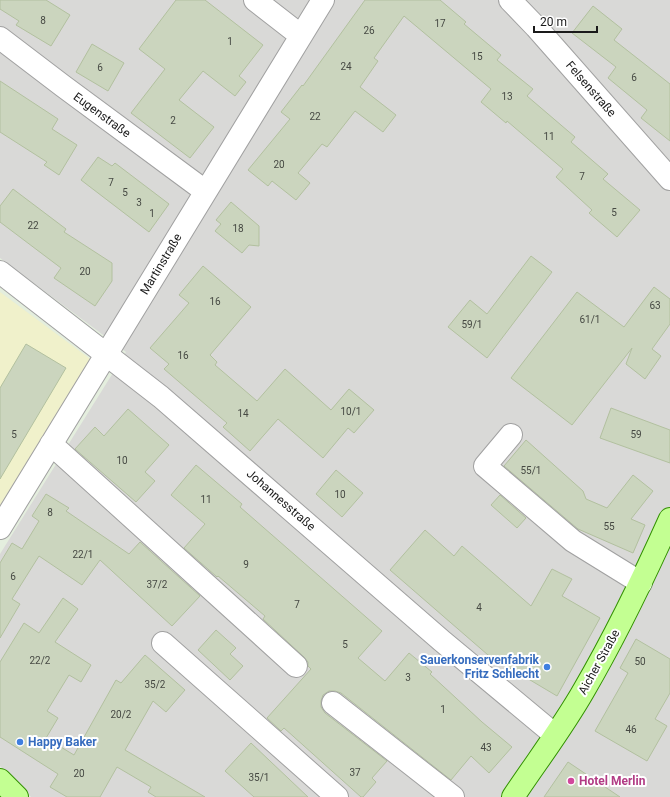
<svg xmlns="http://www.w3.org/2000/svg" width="670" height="797" font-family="Roboto,sans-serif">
  <rect width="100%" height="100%" fill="#e4eede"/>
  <path fill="#d9d9d7" d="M0 0H670V797H31L0 766V554L126 352 0 258Z"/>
  <path fill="#f0f1cb" d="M0 292 93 361 0 507Z"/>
  <path fill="#cbd5be" stroke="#b2c09f" d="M0 0H46L70 15 51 46 16 25 19 21 0 9Z
    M176 0H205L263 45 239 76 246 82 235 96 203 71 179 100 214 127 190 158 131 113 165 69 139 49Z
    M365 0H440L466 22 464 24 501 55 497 60 533 89 527 96 575 137 571 142 608 174 603 179 640 210 617 237 589 213 592 210 556 177 563 169 507 121 506 123 481 102 491 89 404 16 374 58 378 61 360 87 396 115 383 132 355 111 327 147 322 144 298 173 310 183 296 200 272 181 268 186 248 170 290 119 281 112 302 85 303 86Z
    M593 6 622 29 614 40 670 84V141L641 118 647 110 608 78 616 67 572 33Z
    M92 44 124 63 108 91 76 72Z
    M0 81 58 119 52 129 77 145 59 175 44 165 47 162 0 132Z
    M98 157 112 166 115 163 169 204 149 232 81 180Z
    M13 189 66 229 64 232 112 263V281L95 306 54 278 61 268 0 222V206Z
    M231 202 259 226V246L249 245 242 253 215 231 221 224 216 220Z
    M531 256 552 272 487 358 448 327 470 300 487 314Z
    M203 266 251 307 210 355 217 362 215 365 257 401 285 369 331 410 349 389 374 410 354 433 348 428 323 458 278 419 250 451 223 427 227 423 164 369 169 364 150 348 189 303 179 295Z
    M654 287 670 299V324L652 349 661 356 645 379 626 364 632 348 572 425 511 378 577 292 624 327Z
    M26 344 66 368 0 479V388Z
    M611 408 670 430V463L600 438Z
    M128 409 169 445 145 472 155 481 136 502 75 449 95 427 104 436Z
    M526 440 583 491 586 499 607 508 633 475 653 491 631 519 645 525 633 553 578 529 504 466Z
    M196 465 242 504 240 507 382 631 358 658 385 681 409 653 432 672 430 674 482 722 512 747 489 773 471 756 451 780 341 693 335 691H329L323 695 321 701V707L325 713 387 761 372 778 376 782 363 797H361L284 728 281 731 267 718 311 669 308 666V662L304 657 263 619 265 616 218 576 217 577 184 548 205 524 171 495Z
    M336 470 363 493 342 517 316 494Z
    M46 494 69 508 66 511 129 554 140 542 200 596 172 626 100 560 82 585 39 556 12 599 20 604 0 638V563L12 543 22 549 39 521 32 516Z
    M500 495 526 518 517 528 491 505Z
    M425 530 454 556 462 546 531 606 552 569 572 579 562 596 600 618 557 696 488 655 390 570Z
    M63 598 78 609 55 642 91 665 81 682 69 675 47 711 58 718 46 738 74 755 116 680 121 683 145 655 185 690 166 712 153 701 125 750 205 797H156L148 792 151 787 117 767 100 797H67L50 787 58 774 0 737V662L24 623 39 633Z
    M216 630 236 648 230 654 243 666 230 680 198 650Z
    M636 639 670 659V693L655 719 667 726 647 761 595 731 628 673 620 668Z
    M251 743 308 797H254L225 771Z
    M568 762 620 797H544Z"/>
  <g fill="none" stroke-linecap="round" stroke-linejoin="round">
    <defs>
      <path id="minor" d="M255 0 300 35
        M510 0 536 27 670 179
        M0 38 63 86 205 191
        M0 272 161 397 442 641 555 735
        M511 435 485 466 573 541 641 583
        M51 444 296 666
        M0 528 323 0
        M163 643 337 797
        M333 703 453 797"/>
      <path id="major" d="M0 780 17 797
        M513 797C537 761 563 727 584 690 616 635 644 577 670 519"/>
    </defs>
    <use href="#minor" stroke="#a1a1a1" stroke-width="24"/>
    <use href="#major" stroke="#329100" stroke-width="24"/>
    <use href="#minor" stroke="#fff" stroke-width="22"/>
    <use href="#major" stroke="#c3ff92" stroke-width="22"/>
  </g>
  <g fill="#3f7fe0" stroke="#fff" stroke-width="1.5">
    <circle cx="547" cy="667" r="4"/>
    <circle cx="20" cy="742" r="4"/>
  </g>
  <circle fill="#d1479c" stroke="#fff" stroke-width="1.5" cx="571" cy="781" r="4"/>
  <g text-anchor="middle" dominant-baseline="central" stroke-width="4" stroke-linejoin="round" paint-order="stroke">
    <g font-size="10" fill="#464943">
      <text x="43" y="20">8</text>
      <text x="440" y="23">17</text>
      <text x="369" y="30">26</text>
      <text x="230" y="41">1</text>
      <text x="477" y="56">15</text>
      <text x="346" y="66">24</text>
      <text x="100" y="67">6</text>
      <text x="634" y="77">6</text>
      <text x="507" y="96">13</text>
      <text x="315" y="116">22</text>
      <text x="173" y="120">2</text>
      <text x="549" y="136">11</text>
      <text x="279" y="164">20</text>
      <text x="582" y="176">7</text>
      <text x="111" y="182">7</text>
      <text x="125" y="192">5</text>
      <text x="139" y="202">3</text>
      <text x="614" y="212">5</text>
      <text x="152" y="213">1</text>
      <text x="33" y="225">22</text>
      <text x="238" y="228">18</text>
      <text x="85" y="271">20</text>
      <text x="215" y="301">16</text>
      <text x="655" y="305">63</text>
      <text x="590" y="319">61/1</text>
      <text x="472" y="324">59/1</text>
      <text x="183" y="355">16</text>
      <text x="351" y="411">10/1</text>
      <text x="243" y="413">14</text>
      <text x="14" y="434">5</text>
      <text x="636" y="434">59</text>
      <text x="122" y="460">10</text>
      <text x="531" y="470">55/1</text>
      <text x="340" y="494">10</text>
      <text x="206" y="499">11</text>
      <text x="50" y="512">8</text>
      <text x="609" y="526">55</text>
      <text x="83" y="554">22/1</text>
      <text x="246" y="564">9</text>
      <text x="13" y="576">6</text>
      <text x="157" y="584">37/2</text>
      <text x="297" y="604">7</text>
      <text x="479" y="607">4</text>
      <text x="345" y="644">5</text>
      <text x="40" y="660">22/2</text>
      <text x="640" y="661">50</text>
      <text x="408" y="677">3</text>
      <text x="155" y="684">35/2</text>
      <text x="443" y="709">1</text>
      <text x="121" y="714">20/2</text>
      <text x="631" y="729">46</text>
      <text x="486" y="747">43</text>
      <text x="355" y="772">37</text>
      <text x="79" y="773">20</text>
      <text x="259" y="777">35/1</text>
    </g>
    <g font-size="12" fill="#1a1a1a" stroke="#fff">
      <text transform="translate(591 89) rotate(49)">Felsenstraße</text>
      <text transform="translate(102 115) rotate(36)">Eugenstraße</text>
      <text transform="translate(161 264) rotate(-59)">Martinstraße</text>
      <text transform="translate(281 500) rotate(41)">Johannesstraße</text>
      <text transform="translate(599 662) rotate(-61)">Aicher Straße</text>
    </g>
    <g font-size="12" font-weight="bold" fill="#366cbe" stroke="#fff" text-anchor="end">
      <text x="539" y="660">Sauerkonservenfabrik<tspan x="539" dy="14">Fritz Schlecht</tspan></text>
      <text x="28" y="742" text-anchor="start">Happy Baker</text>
    </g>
    <g font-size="12" font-weight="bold" fill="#b23c85" stroke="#fff" text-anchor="start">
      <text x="579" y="781">Hotel Merlin</text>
    </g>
  </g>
  <path d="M534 26v6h63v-6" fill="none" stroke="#1a1a1a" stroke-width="2"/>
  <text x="540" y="26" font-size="12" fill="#1a1a1a" stroke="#ffffff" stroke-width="3" paint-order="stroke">20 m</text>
</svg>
